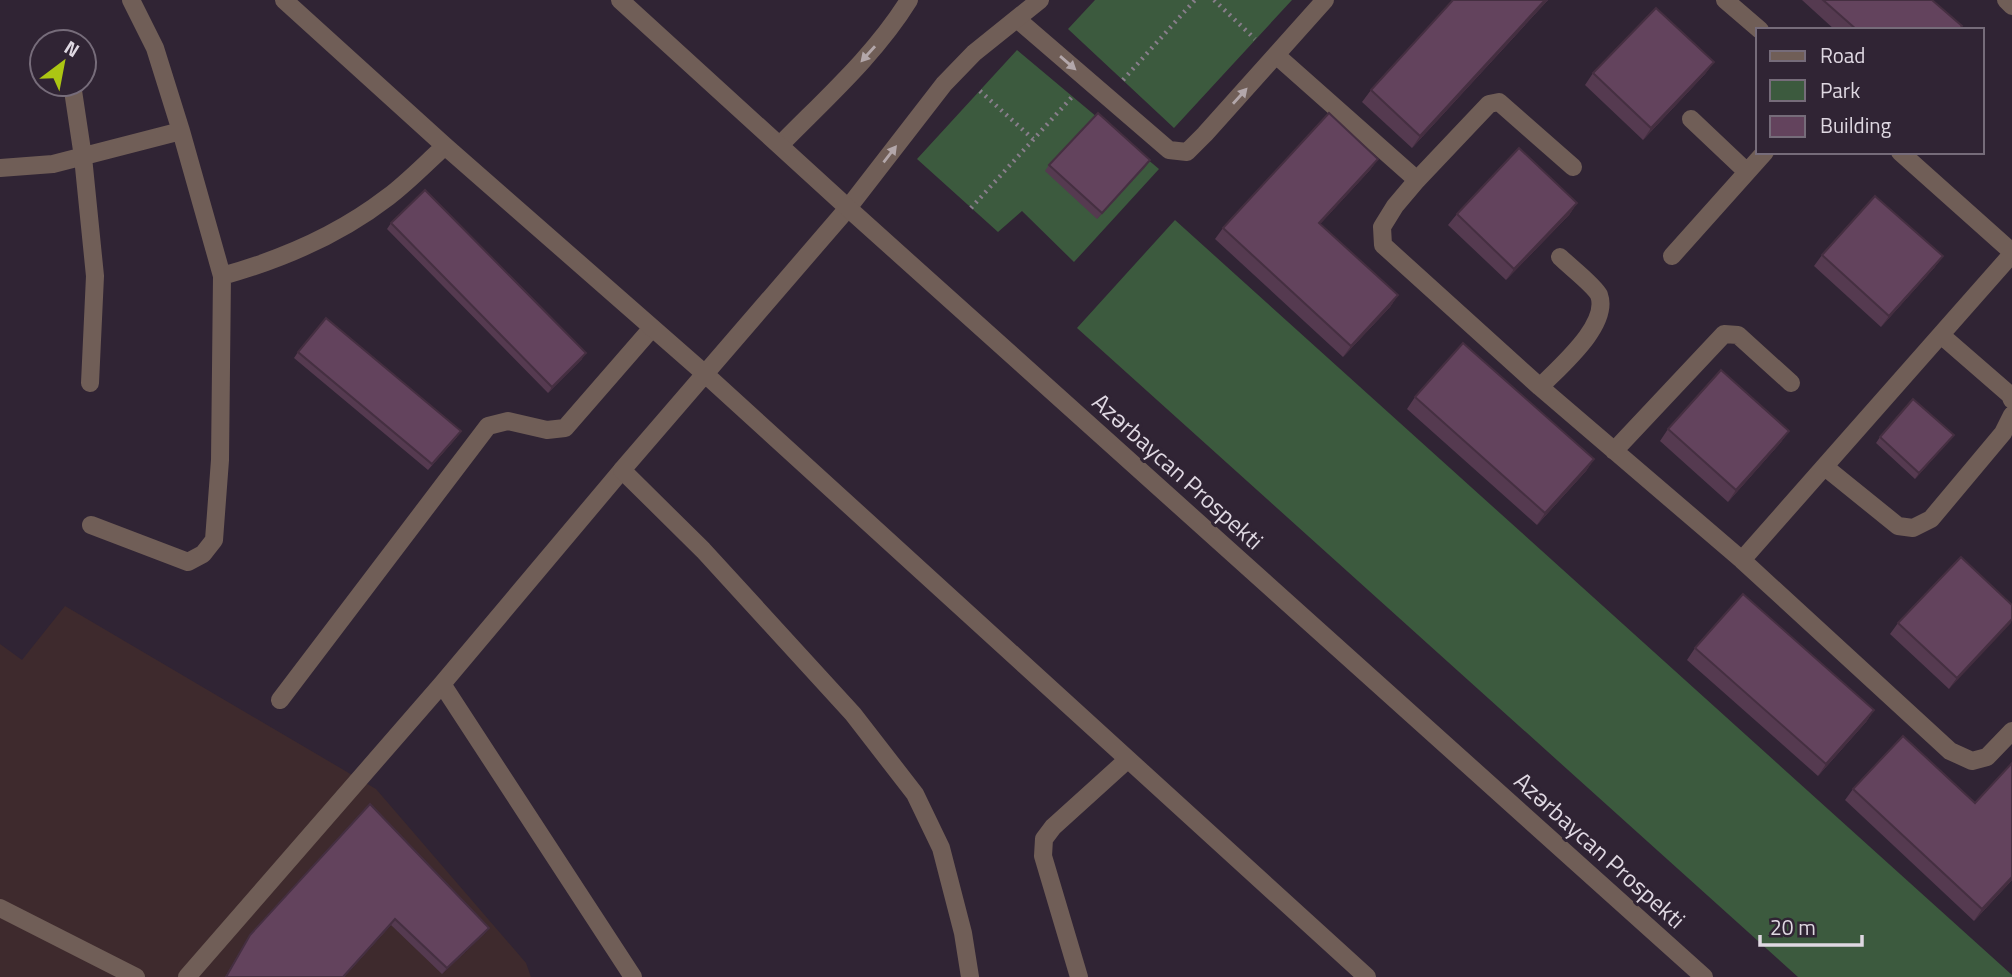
<svg xmlns="http://www.w3.org/2000/svg" width="2012" height="977" font-family="'Titillium Web',sans-serif">
  <rect width="100%" height="100%" fill="#302434"/>
  <path fill="#3e2a2d" d="M65 606 376 789 526 963 531 977H0V644L22 660Z"/>
  <path fill="#3c5a3e" d="M1095 0H1292L1174 128 1068 29Z
    M1017 50 1159 169 1074 262 1022 211 998 232 917 159Z
    M1175 220 2012 975V977H1798L1077 328Z"/>
  <g fill="none" stroke-linecap="round" stroke-linejoin="round">
    <path stroke="#887e8b" stroke-width="4.5" stroke-dasharray="2 5" stroke-linecap="butt" d="M1214 0 1255 39
      M1123 80 1195 0
      M980 91 1033 139
      M971 208 1072 97"/>
    <path stroke="#705e57" stroke-width="18" d="M1725 0 1760 30
      M1017 19 1169 150 1187 152 1205 134 1325 0
      M1276 55 1417 180 1395 206 1382 227 1383 245 1540 387 1742 560 1950 751 1972 761 1987 757 2012 731
      M1691 119 1747 172
      M1900 152 2012 252
      M1417 180 1489 104 1499 102 1573 167
      M1672 256 1765 152
      M1941 335 2010 395 2012 400
      M1540 387C1559 367 1610 325 1599 295 1594 285 1569 266 1560 257
      M1614 451 1724 334 1738 335 1791 383
      M1825 467 1898 526 1913 528 1931 519 2003 433 2012 415
      M1742 560 2012 254
      M442 684 633 977
      M280 700 488 426 508 421 547 430 565 428 652 328
      M0 908 136 977
      M187 977 442 684 622 470"/>
    <path stroke="#705e57" stroke-width="18" d="M131 0 155 48 181 131
      M284 0 445 146 704 373 1367 977
      M2006 0 2012 6
      M72 84 83 157 95 276 90 383
      M780 145C825 99 875 55 909 0
      M0 168 53 164 181 131 222 276C280 260 340 234 388 197 408 182 426 163 445 146
      M91 525 188 562 203 554 214 540 220 460 222 276
      M970 977 963 933 941 848 915 794 853 714 703 550 622 470 848 208 944 84 974 53 1040 0
      M1079 977 1043 856 1044 839 1053 827 1127 760"/>
    <path stroke="#705e57" stroke-width="18" d="M620 0 848 208 1704 977"/>
  </g>
  <path fill="#553a50" d="M1453 0H1548L1412 148 1362 102 1371 90Z
    M1802 0H1932L1959 30H1835Z
    M1714 62 1705 74 1643 140 1585 85 1593 73Z
    M1378 159 1370 170 1320 224 1398 295 1390 307 1343 357 1215 239 1223 228Z
    M1049 165 1146 166 1097 219 1045 171Z
    M1577 203 1569 215 1506 280 1448 225 1457 214Z
    M391 223 582 359 548 393 387 229Z
    M1822 255 1943 256 1934 268 1881 327 1814 266Z
    M298 352 457 437 428 470 294 358Z
    M1415 397 1594 459 1586 471 1537 525 1407 409Z
    M1668 429 1789 431 1781 442 1728 502 1660 441Z
    M1954 435 1915 479 1876 443 1880 437Z
    M2012 605 1949 689 1890 634 1898 623Z
    M1695 648 1874 710 1866 722 1818 776 1687 660Z
    M1853 789 2012 880 1974 921 1845 800Z
    M370 804 489 928 484 934 442 974 391 925 344 977H225L250 935Z"/>
  <path fill="#452f41" d="M1545 0H1548L1412 148 1420 136Z
    M1714 62 1705 74 1643 140 1651 128Z
    M1378 159 1370 170 1311 234 1319 223Z
    M1150 160 1146 166 1097 219 1102 213Z
    M1577 203 1569 215 1506 280 1514 269Z
    M1943 256 1934 268 1881 327 1889 316Z
    M1398 295 1390 307 1343 357 1351 346Z
    M586 353 582 359 548 393 552 387Z
    M1789 431 1781 442 1728 502 1736 490Z
    M1954 435 1949 441 1915 479 1919 473Z
    M1594 459 1586 471 1537 525 1545 513Z
    M2012 619 2011 623 1949 689 1957 678Z
    M1874 710 1866 722 1818 776 1826 764Z
    M2012 877V880L1974 921 1982 909Z
    M395 919 391 925 343 977Z
    M489 928 484 934 442 974 447 968Z"/>
  <path fill="#63435d" stroke="#452f41" stroke-width="2" d="M1453 0H1545L1420 136 1371 90Z
    M1823 0H1932L1962 26 1959 30H1857Z
    M1656 8 1714 62 1651 128 1593 73Z
    M1098 113 1150 160 1102 213 1049 165Z
    M1329 113 1378 159 1319 223 1398 295 1351 346 1223 228Z
    M1519 148 1577 203 1514 269 1457 214Z
    M425 190 586 353 552 387 391 223Z
    M1875 196 1943 256 1889 316 1822 255Z
    M326 318 461 431 432 464 298 352Z
    M1463 343 1594 459 1545 513 1415 397Z
    M1721 370 1789 431 1736 490 1668 429Z
    M1913 399 1954 435 1919 473 1880 437Z
    M1961 557 2012 605V619L1957 678 1898 623Z
    M1743 594 1874 710 1826 764 1695 648Z
    M1903 736 1975 803 2012 763V877L1982 909 1853 789Z
    M370 804 489 928 447 968 395 919 343 977H226L250 935Z"/>
  <defs><path id="oneway-solid" d="M-6-.8H1V-3.2L6.5 0L1 3.2V.8H-6Z" transform="scale(1.75)"/></defs>
  <g fill="#b3a7aa">
    <use href="#oneway-solid" transform="translate(868 54) rotate(132)"/>
    <use href="#oneway-solid" transform="translate(1068 63) rotate(41)"/>
    <use href="#oneway-solid" transform="translate(1240 96) rotate(-48)"/>
    <use href="#oneway-solid" transform="translate(890 154) rotate(-52)"/>
  </g>
  <g text-anchor="middle" dominant-baseline="central" stroke-width="6" stroke-linejoin="round" paint-order="stroke">
    <g font-size="24" fill="#dfd8e2" stroke="#302434">
      <text transform="translate(1178 471) rotate(42)">Azərbaycan Prospekti</text>
      <text transform="translate(1600 850) rotate(42)">Azərbaycan Prospekti</text>
    </g>
  </g>
  <rect x="1756" y="28" width="228" height="126" fill="#302434" stroke="#766c7a" stroke-width="2"/>
  <rect x="1770" y="51" width="35" height="10" fill="#705e57" stroke="#766c7a" stroke-width="2"/>
  <text x="1820" y="63" font-size="21" fill="#dfd8e2">Road</text>
  <rect x="1770" y="80" width="35" height="21" fill="#3c5a3e" stroke="#766c7a" stroke-width="2"/>
  <text x="1820" y="98" font-size="21" fill="#dfd8e2">Park</text>
  <rect x="1770" y="116" width="35" height="21" fill="#63435d" stroke="#766c7a" stroke-width="2"/>
  <text x="1820" y="133" font-size="21" fill="#dfd8e2">Building</text>
  <g transform="translate(63 63) rotate(32)"><circle r="33" fill="#302434" stroke="#766c7a" stroke-width="2"/>
  <path d="M0-5L12 26L0 18L-12 26Z" fill="#acc613"/>
  <text y="-10" font-size="19" font-weight="bold" text-anchor="middle" fill="#dfd8e2">N</text>
  </g>
  <path d="M1760 935v10h102v-10" fill="none" stroke="#dfd8e2" stroke-width="3.5"/>
  <text x="1770" y="935" font-size="21" fill="#dfd8e2" stroke="#302434" stroke-width="5" paint-order="stroke">20 m</text>
</svg>
